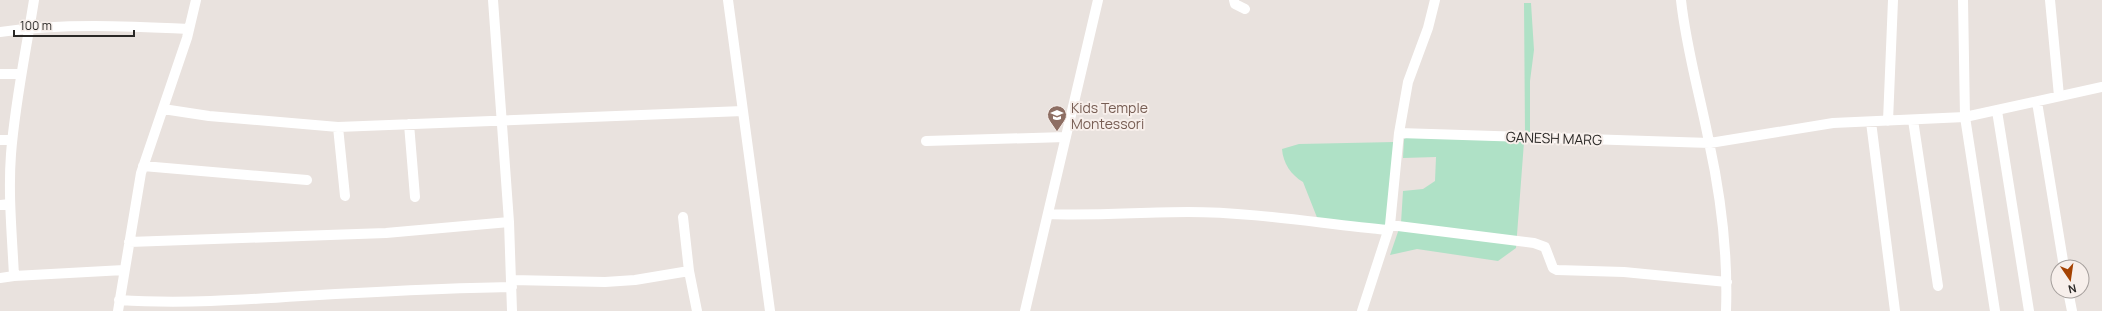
<svg xmlns="http://www.w3.org/2000/svg" width="2102" height="311" font-family="Manrope,sans-serif">
  <rect width="100%" height="100%" fill="#e9e2de"/>
  <path fill="#afe1c6" d="M1524 3H1531L1534 50 1530 81V135L1525 134Z
    M1410 136 1524 142 1516 248 1498 261 1417 249 1390 255 1401 223 1403 191 1423 189 1435 181 1436 157 1403 158 1404 139Z
    M1395 142 1387 235 1320 225 1303 182C1291 175 1283 163 1282 149L1299 144Z"/>
  <g fill="none" stroke-linecap="round" stroke-linejoin="round">
    <path stroke="#fff" stroke-width="10" d="M34 0C26 51 15 102 11 154 8 194 12 235 14 276L124 270
      M493 0 509 222 512 311
      M728 0 770 311
      M1234 0 1235 4 1245 9
      M1681 0C1686 48 1700 95 1709 142 1721 197 1728 255 1726 311
      M1963 0 1965 117 1995 311
      M2050 0 2059 96
      M0 32C63 23 126 26 189 29
      M0 74H21
      M2037 102 2064 267
      M163 109 209 116 338 127 743 111
      M1997 111 2029 311
      M1913 120 1938 286
      M1888 121 1893 0
      M1871 122 1895 311
      M409 124 415 197
      M338 127 345 196
      M1399 133 1710 143 1833 123 1965 117 2102 87
      M0 140H12
      M926 141 1066 137
      M143 166 307 180
      M0 205 10 204
      M1048 214C1095 216 1141 212 1188 212 1255 212 1322 224 1388 230
      M683 217 689 271 697 311
      M1390 225 1534 243 1545 247 1553 268 1557 270 1624 272 1727 282
      M129 242 386 233 509 222
      M0 278 14 276
      M512 280 605 282 635 280 689 271
      M2068 291 2072 311
      M119 300C180 304 241 300 302 296 372 292 442 288 512 287
      M118 311 141 173 187 38 196 0
      M1025 311 1098 0
      M1362 311 1390 225 1399 133 1408 82 1428 28 1435 0"/>
  </g>
  <defs>
    <symbol id="school-pin" viewBox="-11 -11 22 30"><path d="M0 17L-7.5 6A9.5 9.5 0 1 1 7.5 6Z" fill="#8d6e63" stroke="#f7efeb"/><path d="M0-5L7-2L0 1L-7-2ZM-4 1L0 2.5L4 1V4Q0 6-4 4Z" fill="#fff"/></symbol>
  </defs>
  <g fill-rule="evenodd">
    <use href="#school-pin" x="1046" y="104" width="22" height="30"/>
  </g>
  <g text-anchor="middle" dominant-baseline="central" stroke-width="4" stroke-linejoin="round" paint-order="stroke">
    <g font-size="14" fill="#785e54" stroke="#f7efeb" text-anchor="start">
      <text x="1071" y="107">Kids Temple<tspan x="1071" dy="16">Montessori</tspan></text>
    </g>
    <g font-size="14" fill="#2a2826" stroke="#f7efeb">
      <text transform="translate(1554 138) rotate(2)">GANESH MARG</text>
    </g>
  </g>
  <g transform="translate(2070 279) rotate(167)"><circle r="19" fill="#f7efeb" stroke="#a59f9c"/>
  <path d="M0-3L7 15L0 10L-7 15Z" fill="#a44202"/>
  <text y="-6" font-size="11" font-weight="bold" text-anchor="middle" fill="#2a2826">N</text>
  </g>
  <path d="M14 30v6h120v-6" fill="none" stroke="#2a2826" stroke-width="2"/>
  <text x="20" y="30" font-size="12" fill="#2a2826" stroke="#f7efeb" stroke-width="3" paint-order="stroke">100 m</text>
</svg>
